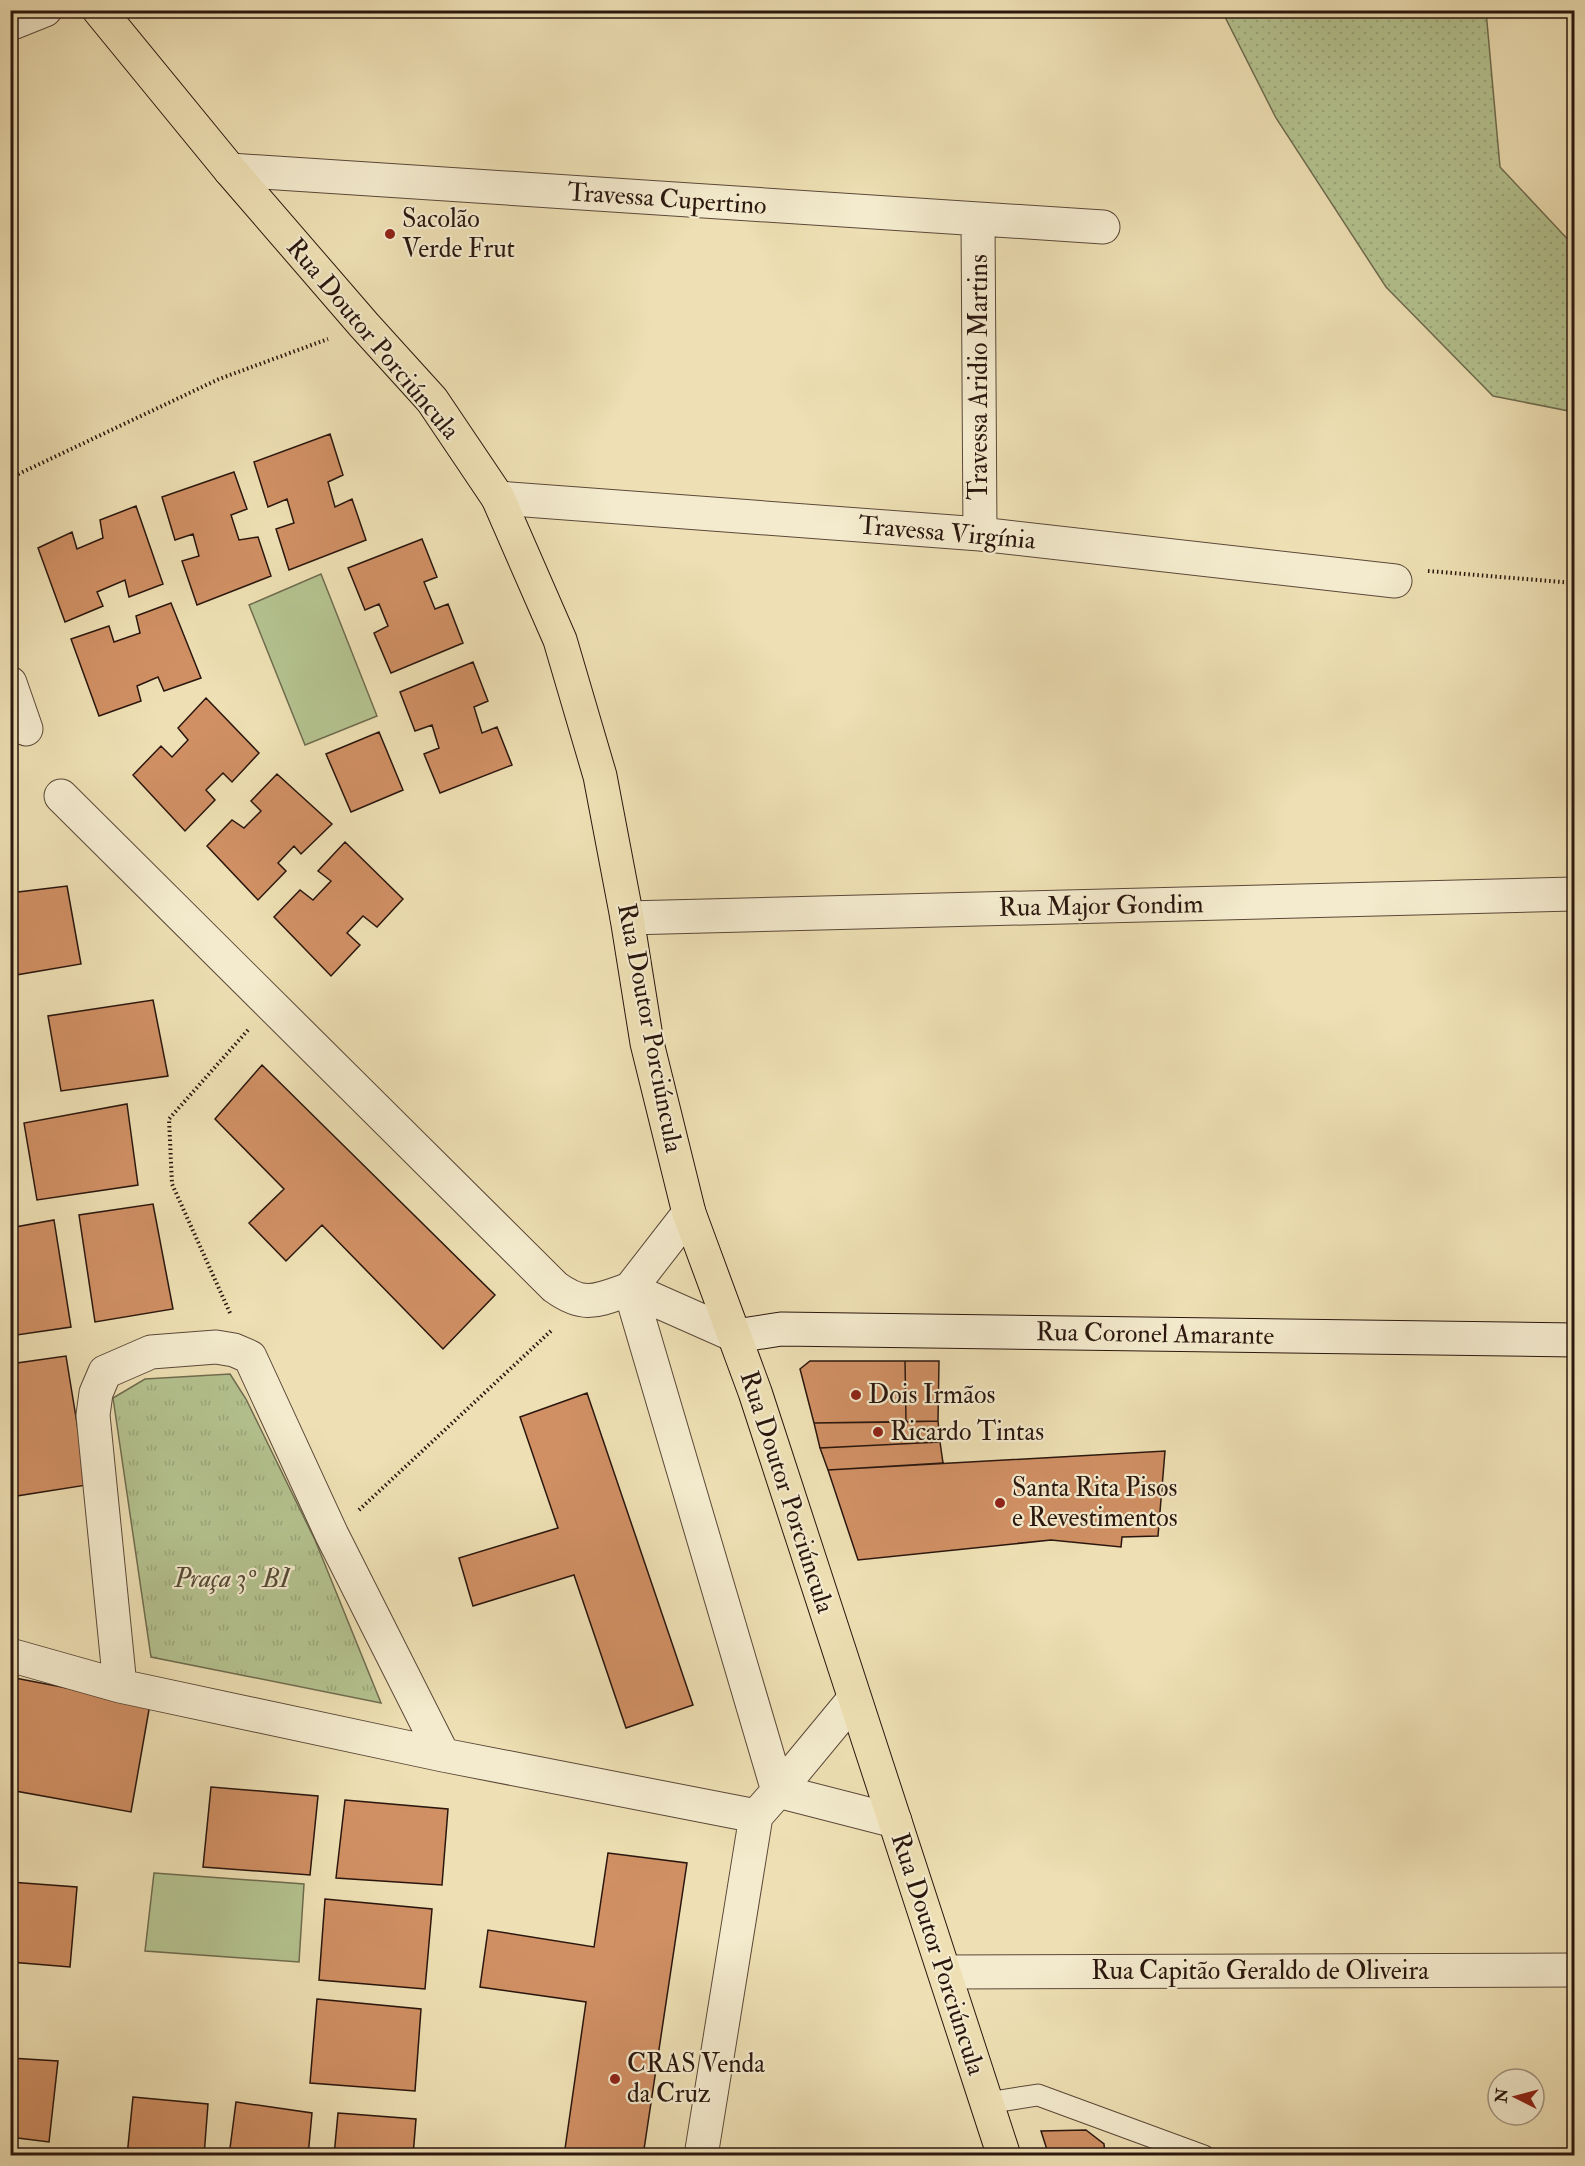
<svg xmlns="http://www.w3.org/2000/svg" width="1585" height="2166" font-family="'IM FELL Double Pica',serif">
  <defs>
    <pattern id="grass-dots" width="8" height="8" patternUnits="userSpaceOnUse" patternTransform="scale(1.5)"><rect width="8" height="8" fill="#b4c390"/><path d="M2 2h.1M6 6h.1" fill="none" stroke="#9ba77b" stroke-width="1.8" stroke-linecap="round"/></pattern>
    <pattern id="park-tufts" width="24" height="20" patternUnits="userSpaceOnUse" patternTransform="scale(1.5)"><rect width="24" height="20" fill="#b4c390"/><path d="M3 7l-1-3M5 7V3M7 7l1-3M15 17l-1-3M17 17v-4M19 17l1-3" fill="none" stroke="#9ba77b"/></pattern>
  </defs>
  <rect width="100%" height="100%" fill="#eee0b4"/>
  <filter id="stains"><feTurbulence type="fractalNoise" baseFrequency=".00333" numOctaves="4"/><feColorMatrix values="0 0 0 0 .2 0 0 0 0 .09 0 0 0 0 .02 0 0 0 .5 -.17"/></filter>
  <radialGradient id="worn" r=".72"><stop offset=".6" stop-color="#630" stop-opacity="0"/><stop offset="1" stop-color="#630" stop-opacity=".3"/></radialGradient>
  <path fill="url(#grass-dots)" stroke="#6f6c4f" stroke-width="1.5" d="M1222 11H1486L1500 167 1574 246V412L1493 396 1386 287 1276 118Z"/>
  <path fill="url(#park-tufts)" stroke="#6f6c4f" stroke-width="1.5" d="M230 1374 246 1399 315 1540 381 1703 151 1657 113 1398 145 1379Z"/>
  <path fill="#b4c390" stroke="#6f6c4f" stroke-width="1.5" d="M321 574 377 716 305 745 249 605Z
    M154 1873 304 1884 299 1962 145 1951Z"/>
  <path fill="#d09064" stroke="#2a160e" stroke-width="1.5" d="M330 434 343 475 328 482 335 507 352 499 366 540 289 570 276 529 294 523 287 499 268 507 254 462Z
    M234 472 247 509 231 515 239 540 258 537 271 576 197 605 182 561 199 556 193 534 175 540 162 497Z
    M136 506 163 584 129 597 125 580 97 592 103 606 65 622 38 548 72 532 77 549 103 538 100 520Z
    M422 539 437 577 424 582 435 609 448 604 463 643 391 673 374 633 388 626 379 604 365 610 348 568Z
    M171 603 201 678 164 691 158 677 137 686 141 701 99 716 71 639 109 626 114 642 140 633 136 616Z
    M473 662 488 701 474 707 482 733 497 727 512 765 440 793 424 754 439 748 432 725 415 731 400 692Z
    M206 698 259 753 232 782 223 773 206 790 215 800 185 831 133 775 161 746 172 757 188 740 178 728Z
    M379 732 403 790 351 812 326 754Z
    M277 774 332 824 301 854 294 846 278 863 286 871 258 900 207 846 232 820 244 828 261 811 251 801Z
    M345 842 403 899 377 927 363 916 347 933 360 945 331 976 274 917 300 890 313 900 331 881 318 871Z
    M10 852 14 872 10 873Z
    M67 886 81 964 10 976V893Z
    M153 1000 168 1076 61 1091 48 1016Z
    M262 1065 495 1295 443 1349 322 1225 286 1261 249 1223 284 1189 215 1119Z
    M127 1104 138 1185 37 1200 24 1123Z
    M153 1204 173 1309 95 1322 79 1215Z
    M54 1220 71 1327 10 1336V1228Z
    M66 1356 87 1485 10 1497V1364Z
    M810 1361H905L906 1422 814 1423 800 1369Z
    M905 1361H939L938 1421 906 1422Z
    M587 1393 693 1705 626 1728 574 1575 473 1606 459 1558 558 1528 520 1417Z
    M938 1421 940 1442 820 1448 814 1423Z
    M940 1442 943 1463 828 1470 820 1448Z
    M1165 1451 1158 1536 1122 1537 1121 1547 1051 1540 858 1560 828 1470Z
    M15 1678 150 1704 131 1812 10 1790V1705Z
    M211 1787 318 1796 310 1875 203 1867Z
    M345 1800 448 1809 442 1885 336 1878Z
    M608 1853 687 1863 643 2156H564L586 2002 480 1987 488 1930 594 1947Z
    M10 1882 77 1887 70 1967 10 1962Z
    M325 1899 432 1909 425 1989 319 1980Z
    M317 1999 421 2009 415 2091 310 2083Z
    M10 2058 58 2061 49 2142 10 2137Z
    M133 2097 208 2104 204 2156H127Z
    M236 2102 312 2113 308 2156H229Z
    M338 2113 416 2119 413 2156H334Z
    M1086 2130 1104 2144 1105 2156H1049L1041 2131Z"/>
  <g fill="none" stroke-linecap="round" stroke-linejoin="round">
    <defs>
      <path id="service" d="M987 2103 1038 2095 1204 2156"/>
      <path id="minor" d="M10 24 45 10
        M230 170 1103 227
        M978 220 980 534
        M498 498 980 534 1395 581
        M10 683 26 729
        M61 796 555 1287C585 1309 598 1300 630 1289L778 1791 756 1816 701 2156
        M627 918 1574 894
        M689 1213 630 1289 736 1336
        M10 1655 120 1686 443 1755 756 1816
        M120 1686 93 1415 96 1393 105 1372 151 1352 216 1347 234 1350 250 1357 332 1535 443 1755
        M854 1699 778 1791 895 1821
        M945 1972 1574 1970"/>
      <path id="secondary" d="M736 1336 781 1329 1574 1340"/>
      <path id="primary" d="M99 10 230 170 364 325 432 400 498 498 560 640 600 776 627 918 647 1043 689 1213 755 1392 1004 2156"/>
    </defs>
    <use href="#service" stroke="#5b4838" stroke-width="23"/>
    <use href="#minor" stroke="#5b4838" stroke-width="35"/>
    <use href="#secondary" stroke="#2a160e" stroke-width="35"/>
    <use href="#primary" stroke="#2a160e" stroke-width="35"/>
    <path stroke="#2a160e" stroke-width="4" stroke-dasharray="1.5 3" stroke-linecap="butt" d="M10 478 219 379 328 339
      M1428 571 1574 583
      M230 1313 172 1184 169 1119 248 1030
      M359 1510 553 1329"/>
    <use href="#service" stroke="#f4ebce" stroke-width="21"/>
    <use href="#minor" stroke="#f4ebce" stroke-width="33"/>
    <use href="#secondary" stroke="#f4ebce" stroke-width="33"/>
    <use href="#primary" stroke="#eee0b4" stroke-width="33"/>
  </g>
  <g fill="#8f2418" stroke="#f4ebce" stroke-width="2">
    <circle cx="390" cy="234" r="6"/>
    <circle cx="856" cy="1395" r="6"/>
    <circle cx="878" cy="1432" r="6"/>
    <circle cx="1000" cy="1503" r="6"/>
    <circle cx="615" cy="2079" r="6"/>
  </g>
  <g text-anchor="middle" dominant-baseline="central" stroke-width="4.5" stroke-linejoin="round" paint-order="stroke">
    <g font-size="26" fill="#2a160e" stroke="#f4ebce">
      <text transform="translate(667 199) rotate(4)">Travessa Cupertino</text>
      <text transform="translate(373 339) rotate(50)">Rua Doutor Porciúncula</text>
      <text transform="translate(979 377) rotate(-90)">Travessa Aridio Martins</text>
      <text transform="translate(947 533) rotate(5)">Travessa Virgínia</text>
      <text transform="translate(1101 906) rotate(-1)">Rua Major Gondim</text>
      <text transform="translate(650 1028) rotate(79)">Rua Doutor Porciúncula</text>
      <text transform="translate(1155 1334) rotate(1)">Rua Coronel Amarante</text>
      <text transform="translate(787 1492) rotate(72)">Rua Doutor Porciúncula</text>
      <text transform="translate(938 1954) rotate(72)">Rua Doutor Porciúncula</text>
      <text x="1260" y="1971">Rua Capitão Geraldo de Oliveira</text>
    </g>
    <g font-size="26" fill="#2a160e" stroke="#f4ebce" text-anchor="start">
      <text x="402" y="219">Sacolão<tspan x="402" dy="30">Verde Frut</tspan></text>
      <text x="868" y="1395">Dois Irmãos</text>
      <text x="890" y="1432">Ricardo Tintas</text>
      <text x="1012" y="1488">Santa Rita Pisos<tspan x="1012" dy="30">e Revestimentos</tspan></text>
      <text x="627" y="2064">CRAS Venda<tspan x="627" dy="30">da Cruz</tspan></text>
    </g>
    <g font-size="26" font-style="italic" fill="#534a35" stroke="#f4ebce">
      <text x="232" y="1579">Praça 3º BI</text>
    </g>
  </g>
  <rect width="1585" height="2166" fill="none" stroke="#eee0b4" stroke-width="36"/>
  <rect x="12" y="12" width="1561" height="2142" fill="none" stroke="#2a160e" stroke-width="3"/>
  <rect x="18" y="18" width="1549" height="2130" fill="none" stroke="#2a160e" stroke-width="1.5"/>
  <g transform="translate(1516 2097) rotate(276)"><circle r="28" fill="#f4ebce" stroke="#a39681" stroke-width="1.5"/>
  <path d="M0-4.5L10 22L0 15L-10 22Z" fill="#8f2418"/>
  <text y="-9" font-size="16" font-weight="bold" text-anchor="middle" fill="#2a160e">N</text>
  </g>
  <rect width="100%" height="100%" filter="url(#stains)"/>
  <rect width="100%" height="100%" fill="url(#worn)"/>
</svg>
